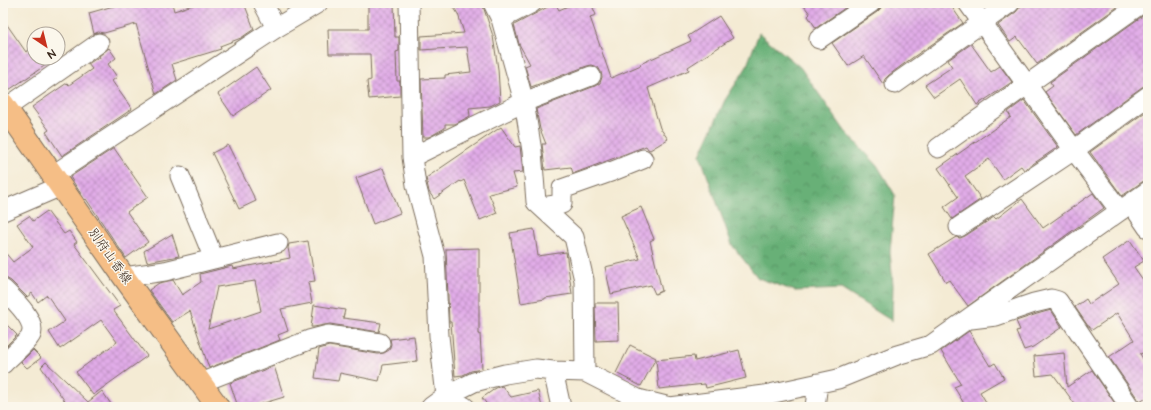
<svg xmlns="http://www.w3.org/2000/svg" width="1151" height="410" font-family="'Architects Daughter','Klee One',sans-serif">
  <defs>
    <pattern id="forest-crowns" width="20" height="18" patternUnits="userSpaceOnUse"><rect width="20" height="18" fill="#67b077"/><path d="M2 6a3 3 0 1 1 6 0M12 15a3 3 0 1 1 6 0" fill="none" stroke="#568f61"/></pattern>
    <pattern id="building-cross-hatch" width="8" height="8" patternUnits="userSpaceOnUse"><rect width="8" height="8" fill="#e1ace8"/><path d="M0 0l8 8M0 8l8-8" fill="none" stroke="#b88cbb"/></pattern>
  </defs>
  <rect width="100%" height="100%" fill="#fbf7ec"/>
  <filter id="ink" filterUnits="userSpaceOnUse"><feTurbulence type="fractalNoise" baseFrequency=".025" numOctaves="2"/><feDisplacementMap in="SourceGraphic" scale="8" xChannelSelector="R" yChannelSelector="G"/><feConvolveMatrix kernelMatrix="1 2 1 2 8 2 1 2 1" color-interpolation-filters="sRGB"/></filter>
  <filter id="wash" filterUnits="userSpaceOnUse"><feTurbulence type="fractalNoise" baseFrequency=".012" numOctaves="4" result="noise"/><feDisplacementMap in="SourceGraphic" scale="16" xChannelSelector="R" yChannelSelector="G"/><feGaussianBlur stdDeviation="0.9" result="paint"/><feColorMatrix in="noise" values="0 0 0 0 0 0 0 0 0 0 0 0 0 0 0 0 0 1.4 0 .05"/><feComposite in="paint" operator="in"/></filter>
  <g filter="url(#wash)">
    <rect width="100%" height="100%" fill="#f4ebd4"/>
    <path fill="url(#forest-crowns)" stroke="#516d4a" d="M759 33 800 67 845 131 877 165 895 195 890 252 893 285 892 321 841 289 795 291 758 278 732 245 700 155 725 100 746 68Z"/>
    <g id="blocks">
      <path fill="url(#building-cross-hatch)" fill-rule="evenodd" d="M124 3H172L174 11 199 3H244L254 29 241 38 220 46 221 49 172 64 177 80 156 94 136 24 104 33 98 32 94 34 89 13Z
        M368 3H394L395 37H399V51L396 52 397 81H400V96L369 99 367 81 371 80 370 54H329L328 29H368Z
        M451 3H482L493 36 498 69 500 101 490 106 469 108 470 116 455 124H445V128L429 137H423L421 79 445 78V75L471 72 467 47 421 50V36L464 33 458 14Z
        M555 3 559 10 575 3H591L596 15 590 17 611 78 641 65 640 64 691 41 688 36 719 16 733 38 688 67 689 70 648 88 660 128 668 139 650 150 648 149 646 146 575 173H573L571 167 545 170 542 144H546L540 129 536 109 595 86 600 83 602 77 601 72 598 67 592 65 587 66 531 87 525 66 530 64 519 44 514 25Z
        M802 3H852L816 28 808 16 810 14Z
        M882 3H949L963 23 912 58 889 75 885 79 883 84 864 56 848 66 832 43 877 12 881 8Z
        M1026 3H1123L1037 64 1017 37 1010 42 998 25 1016 12 1020 7Z
        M1148 12V85L1142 87 1076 135 1045 92 1053 86 1050 82Z
        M3 19 26 52 34 47V58H56L6 92H3Z
        M971 44 991 72 1000 66 1012 82 977 105 960 79 934 97 925 85 952 67 948 60Z
        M109 48 116 58 108 64 117 77 112 81 132 109 62 156 46 132 49 130 32 107 67 83 69 85 92 69 88 64 97 58H100L99 56Z
        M256 67 271 90 233 116 218 94Z
        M1024 100 1058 147 1024 170 1021 166 1003 179 989 159 965 176 981 199 952 219 944 207 958 197 938 168 1011 117 1008 112Z
        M1148 110V180L1142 182 1122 196 1090 152Z
        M501 127 515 147 520 146 523 172 513 173 517 187 489 194 497 213 480 220 464 180 461 182 460 181 434 199 429 192 426 178Z
        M228 145 256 201 239 209 212 153Z
        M114 148 148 197 127 212 148 242 126 258 86 199 85 200 70 177Z
        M383 168 400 213 373 224 356 178Z
        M1093 193 1104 208 968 306 949 280 946 282 929 254 956 237 960 238 965 236 994 217 996 219 1022 199 1043 228Z
        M641 207 654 239 650 241 662 291 655 294 651 285 611 294 605 267 640 259 621 216Z
        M47 211 64 234 69 231 77 242 74 244 120 306 113 310 147 356 93 395 76 372 117 342 101 320 60 349 49 332 65 321 47 295 38 302 32 293 27 297 11 281 6 278H3V250L13 262 33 247 17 224 29 216 33 221Z
        M534 229 538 256 566 252 572 294 545 298V299L521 303 510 233Z
        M172 234 179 256 147 262 144 251Z
        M1130 240 1144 261 1134 267 1148 287V363L1142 353 1140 354 1148 366V397L1140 402 1109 357 1134 340 1117 313 1092 330 1089 326H1088L1075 307 1086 299 1089 304 1119 284 1102 259Z
        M308 241 315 281 308 282 312 303 281 309 288 331 278 335 280 340 209 368 190 311 172 322 149 290 159 283 173 280 182 295 201 282 200 274 232 266 233 269 290 258 288 248 289 244ZM255 281 261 311 208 329 217 287Z
        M479 248V334H480L482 369 471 371 463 375 455 376 451 322H449L446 249Z
        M595 303H618L619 340 596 341Z
        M314 305 345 310 343 318 381 323 379 332 330 324 314 327H311Z
        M1051 310 1062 327 1033 347 1024 350 1016 331 1020 330 1016 321 1037 314Z
        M3 321 17 335 5 347 3 345Z
        M969 331 990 366 995 363 1004 378 980 392 986 402 977 407H966L954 387 961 384 941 351Z
        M414 336 417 361 383 365 379 381 340 373 338 381 315 378 319 349 329 346 378 354 384 353 389 350 391 344 390 339Z
        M630 345 656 358 641 386 616 373Z
        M33 350 41 358 27 368 21 362Z
        M739 350 746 378 706 388 705 384 659 389 656 360 694 356 695 361Z
        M1064 353 1067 387 1092 370 1116 405 1113 407H1077L1053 374 1036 376 1034 356Z
        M46 362 88 402 102 391 113 407H69L41 367Z
        M274 366 284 397 251 407H238L230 383Z
        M502 386 511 397 538 391 542 407H489L482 398 496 388Z"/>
    </g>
  </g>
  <g filter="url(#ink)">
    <use href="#blocks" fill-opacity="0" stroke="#7c6e5e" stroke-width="1"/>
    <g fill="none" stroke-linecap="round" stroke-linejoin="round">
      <defs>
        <path id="minor" d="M263 3 276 28
          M409 3 412 157 416 185 435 256 439 336 446 396
          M493 3 501 19 524 102 532 151 536 202 574 237 584 280 585 372
          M968 3 1074 150 1120 211
          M501 19 532 3
          M819 39 871 3
          M895 84 1010 3
          M6 108 99 43
          M938 148 1142 3
          M412 157 524 102 591 76
          M53 175 276 28 318 3
          M180 176 214 259
          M1131 203 1148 228
          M542 207 562 204V189L613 171 643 159
          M3 211 61 186
          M959 227 1074 150 1148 96
          M124 277 165 271 278 243
          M3 289C13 299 37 320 31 335 30 339 8 359 3 364
          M971 319 996 316 1034 303 1051 299 1058 301 1130 407
          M553 371 561 407
          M200 383 309 340 328 335 380 343
          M446 396 465 407
          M431 407 446 396 474 382 505 374 536 369 553 371 585 372 638 399 670 407
          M670 407 765 395 838 379 897 355 931 345 1148 191
          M815 407 818 383"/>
        <path id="major" d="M3 104 124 277 218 407"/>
      </defs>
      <use href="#minor" stroke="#7c6e5e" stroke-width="21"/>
      <use href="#major" stroke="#7c6e5e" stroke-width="24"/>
      <use href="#minor" stroke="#fff" stroke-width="19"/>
      <use href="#major" stroke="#f5be86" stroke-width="22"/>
    </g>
  </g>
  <g text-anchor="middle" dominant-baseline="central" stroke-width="3" stroke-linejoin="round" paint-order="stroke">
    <g font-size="13" fill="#3b2a1e" stroke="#fbf7ec">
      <text transform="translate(110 256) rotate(55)">別府山香線</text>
    </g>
  </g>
  <rect width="1151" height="410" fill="none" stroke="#fbf7ec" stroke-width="16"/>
  <g transform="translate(46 46) rotate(145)"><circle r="19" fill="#fbf7ec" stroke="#aea59a"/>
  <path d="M0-3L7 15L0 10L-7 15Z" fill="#c8321e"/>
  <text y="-6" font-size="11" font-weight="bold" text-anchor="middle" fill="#3b2a1e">N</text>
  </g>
</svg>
